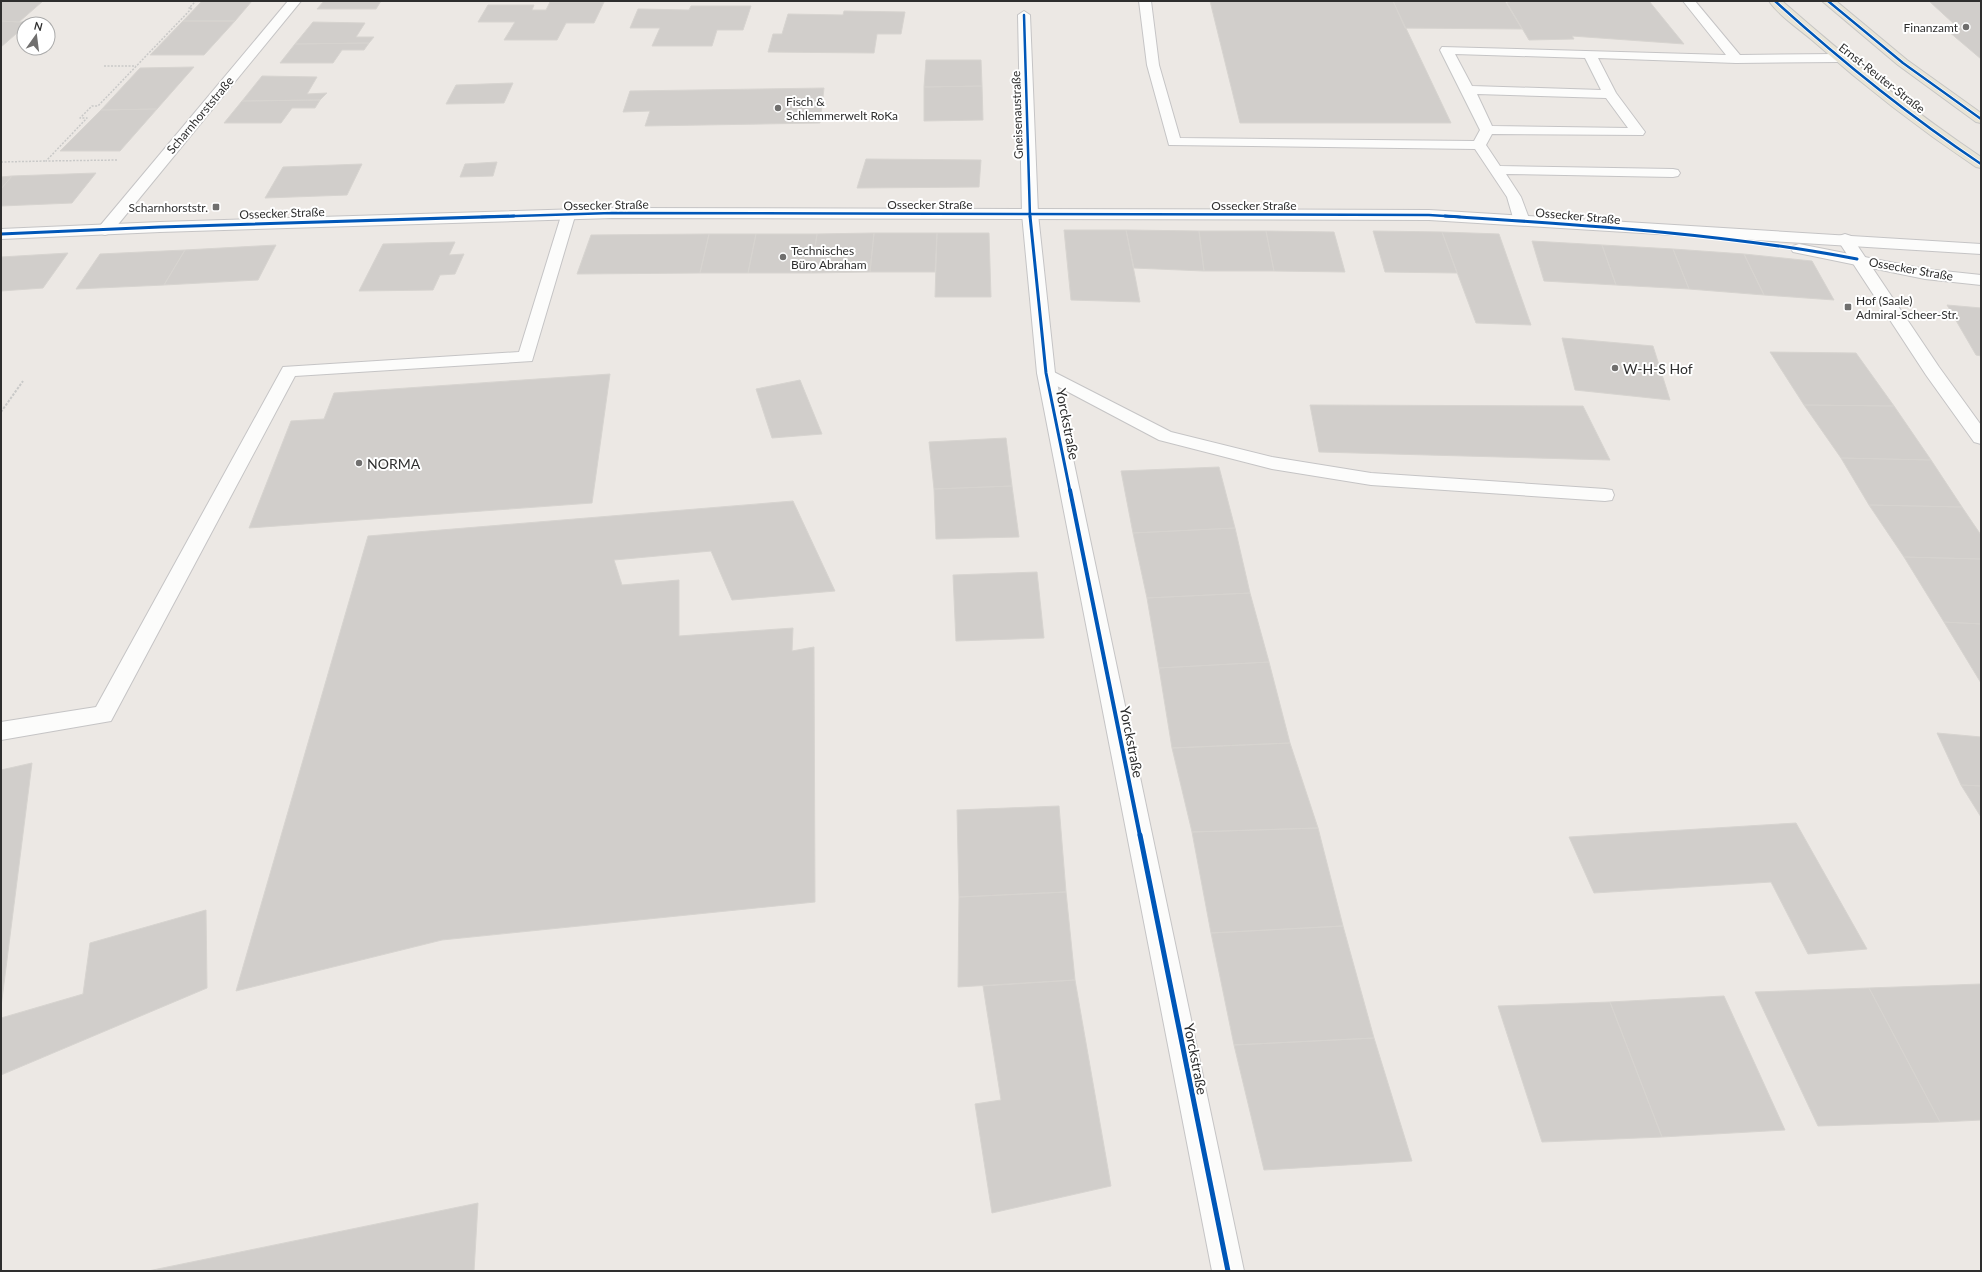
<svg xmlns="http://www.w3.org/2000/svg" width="1982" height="1272" font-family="Lato,sans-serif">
  <rect width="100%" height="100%" fill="#ece8e4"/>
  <path fill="#d1cecb" stroke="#d7d4d0" d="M1 1H43L19 22 1 21Z
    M202 1H252L235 21H183Z
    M324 1H381L376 9H317Z
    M1210 1H1393L1451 123H1240Z
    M1393 1H1505L1522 29 1405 28Z
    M1512 1H1649L1684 44 1572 36 1574 39 1529 40 1507 3Z
    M1929 1H1981V59L1948 31 1954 24Z
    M550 2H604L594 23H566L557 40H504L515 22H478L488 5H534L532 10H546Z
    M691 6H751L743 30H717L712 46H652L660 28H630L638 9 689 10Z
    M844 11 905 12 901 34H877L874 53 768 52 773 34H782L788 14 843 15Z
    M1 21 19 22H30L24 24V27L1 47Z
    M183 21H235L204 55H150Z
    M313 22 365 23 356 37H374L369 43 295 44Z
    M369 43 364 50H342L333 63H280L295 44Z
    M926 60H981L982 86 924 87Z
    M194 67 157 109 101 110 140 68Z
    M262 76 317 77 307 94 327 93 320 100 242 101Z
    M513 83 504 103 446 104 456 85Z
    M982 86 983 120 924 121V87Z
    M824 88 820 123 645 126 650 111 623 112 630 91Z
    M320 100 315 108H292L281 123H224L242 101Z
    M157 109 120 151H60L101 110Z
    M866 159 981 160 979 187 857 188Z
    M497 162 493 176 460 177 465 164Z
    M362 164 347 195 265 198 283 167Z
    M96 173 72 203 1 206V189L12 176Z
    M12 176 1 189V177Z
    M1064 230H1126L1140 302 1071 300Z
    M1126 230 1199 231 1204 271 1134 268Z
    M1199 231H1266L1274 271H1204Z
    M1266 231 1334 232 1345 272 1274 271Z
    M1373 231 1442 232 1457 273 1385 272Z
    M1442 232 1499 234 1531 325 1476 323Z
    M874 233H937L935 272H870Z
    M874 233 870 272 811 273 817 234Z
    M937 233H989L991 297H935Z
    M709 234 700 273 577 274 591 235Z
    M709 234H756L748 273H700Z
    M756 234H817L811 273H748Z
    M1532 241 1602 245 1616 285 1544 281Z
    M455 242 449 255 464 254 455 274 440 275 433 290 359 291 383 244Z
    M276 245 258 280 164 285 185 250Z
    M1602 245 1673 249 1689 289 1616 285Z
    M1673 249 1744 254 1764 295 1689 289Z
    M185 250 164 285 76 289 100 254Z
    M68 253 43 288 1 291V257Z
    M1744 254 1812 261 1834 300 1764 295Z
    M1947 305 1981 308V356L1976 355Z
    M1562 338 1653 346 1670 400 1575 390Z
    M1770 352 1856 353 1894 406 1804 405Z
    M610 374 592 503 249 528 291 421 324 419 334 393Z
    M800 380 822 434 772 438 756 389Z
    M1310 405 1583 406 1610 460 1319 452Z
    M1804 405 1894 406 1931 460 1841 458Z
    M1006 438 1012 486 934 489 929 442Z
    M1841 458 1931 460 1962 507 1869 505Z
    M1219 467 1235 528 1133 533 1121 471Z
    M1012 486 1019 537 936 539 934 489Z
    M793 501 835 591 732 600 711 551 614 560 622 585 679 580V636L793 628 792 651 814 647 815 902 442 940 236 991 368 536Z
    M1869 505 1962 507 1981 535V559L1904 557Z
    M1235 528 1250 593 1147 598 1133 533Z
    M1904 557 1981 559V624L1944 622Z
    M1037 572 1044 638 956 641 953 575Z
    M1250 593 1269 662 1159 668 1147 598Z
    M1944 622 1981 624V683Z
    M1269 662 1290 743 1172 748 1159 668Z
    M1937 733 1981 737V786L1961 785Z
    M1290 743 1318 828 1192 832 1172 748Z
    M32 763 1 1007V770Z
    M1961 785 1981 786V817Z
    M1059 806 1066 892 959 897 957 810Z
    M1796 823 1867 949 1808 954 1771 882 1594 893 1569 837Z
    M1318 828 1343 926 1211 933 1192 832Z
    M1066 892 1075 980 958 987 959 897Z
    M206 910 207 988 1 1075V1018L83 994 90 943Z
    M1343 926 1374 1038 1234 1045 1211 933Z
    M1075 980 1111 1186 992 1213 975 1104 1001 1100 983 986Z
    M1981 984V1120L1940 1122 1869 988Z
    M1869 988 1940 1122 1818 1126 1755 992Z
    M1724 996 1785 1130 1662 1137 1610 1002Z
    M1610 1002 1662 1137 1542 1142 1498 1006Z
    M1374 1038 1412 1161 1264 1170 1234 1045Z
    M478 1203 474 1271H148Z"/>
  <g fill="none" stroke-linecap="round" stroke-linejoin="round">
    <defs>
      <path id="lane" d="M1139 1H1151L1159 65 1180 138 1474 141 1480 130 1440 50 1442 47 1726 55 1683 1H1695L1740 55 1838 54 1844 58 1838 62 1736 63 1598 58 1616 93 1645 132 1643 135 1492 134 1486 145 1500 166 1673 169 1678 170 1680 173 1678 176 1673 177 1506 174 1521 197 1530 221 1527 224H1517L1514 221 1507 197 1475 149 1169 145 1147 65ZM1455 54 1585 58 1601 90 1472 86ZM1477 94 1606 98 1628 128 1492 126Z
        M568 212 573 213 575 216 532 361 295 376 111 721 1 740V722L96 707 283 367 519 352 561 216 563 213Z
        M1046 368 1171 432 1272 457 1371 473 1605 489 1612 490 1614 495 1612 500 1605 501 1371 485 1272 469 1159 440 1040 377 1037 373 1040 369Z"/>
      <path id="street" d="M288 1H301L111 233 105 235 99 233 97 230 99 227Z
        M1024 11 1030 15 1038 214 1055 373 1244 1271H1212L1037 373 1022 214 1018 15Z
        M1845 234 1851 236 1939 367 1981 425V444L1974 442 1926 375 1837 239 1839 236Z"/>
      <path id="secondary" d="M612 208 1429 210 1981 244V254L1429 220 612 218 160 232 1 239V229L160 222Z
        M1799 244 1925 269 1981 275V285L1925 279 1793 252 1791 249 1793 246Z"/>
      <path id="primary" d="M1769 1H1782C1846 57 1911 110 1981 157V168L1976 167C1918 128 1864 86 1812 40 1798 28 1779 16 1769 1Z
        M1822 1H1836L1907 60 1981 113V123L1976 122 1898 65Z"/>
    </defs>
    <use href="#lane" stroke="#c5c4c5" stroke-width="2"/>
    <use href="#street" stroke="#c5c4c5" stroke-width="2"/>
    <use href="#secondary" stroke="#c5c4c5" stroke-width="2"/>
    <use href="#primary" stroke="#c6c5c4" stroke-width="2"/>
    <path stroke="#c9c9c8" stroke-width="1.5" stroke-dasharray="2 1.5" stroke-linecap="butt" d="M104 66H136
      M117 160 46 161 87 118H80L92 106H98L192 8H189L196 1
      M1 162 46 161"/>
    <path stroke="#c9c9c8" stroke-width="2" stroke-dasharray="2.5 1.5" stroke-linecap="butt" d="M1 412 23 381"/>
    <use href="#lane" fill="#fcfcfb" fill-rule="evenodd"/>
    <use href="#street" fill="#fcfcfb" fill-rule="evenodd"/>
    <use href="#secondary" fill="#fcfcfb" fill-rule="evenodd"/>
    <use href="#primary" fill="#e8e4d6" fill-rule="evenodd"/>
    <defs>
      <path id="cycleway-far3" d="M1775 1C1840 60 1908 115 1981 164
        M1828 1 1903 63 1981 119
        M1024 15 1030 217
        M481 217 612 213 1429 215 1460 217"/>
      <path id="cycleway-far2" d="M1030 216 1046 373 1070 491
        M1445 216C1583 225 1721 233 1857 259
        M1 234 160 227 514 216"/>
      <path id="cycleway-far1" d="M1070 490 1140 836"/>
      <path id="cycleway" d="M1140 835 1228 1271"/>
    </defs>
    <use href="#cycleway-far3" stroke="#fff" stroke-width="4"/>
    <use href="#cycleway-far2" stroke="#fff" stroke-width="5"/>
    <use href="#cycleway-far1" stroke="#fff" stroke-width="6"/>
    <use href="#cycleway" stroke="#fff" stroke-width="8"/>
    <use href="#cycleway-far3" stroke="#0057b8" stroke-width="2.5"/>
    <use href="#cycleway-far2" stroke="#0057b8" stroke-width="3"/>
    <use href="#cycleway-far1" stroke="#0057b8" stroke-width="4"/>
    <use href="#cycleway" stroke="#0057b8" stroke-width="5"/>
  </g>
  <g fill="#706f6e" stroke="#fff" stroke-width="1.5">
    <circle cx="1966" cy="27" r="4"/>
    <circle cx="778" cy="108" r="4"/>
    <rect x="212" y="203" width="8" height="8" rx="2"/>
    <circle cx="783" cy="257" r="4"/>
    <rect x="1844" y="303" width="8" height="8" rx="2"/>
    <circle cx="1615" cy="368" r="4"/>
    <circle cx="359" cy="463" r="4"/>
  </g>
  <g text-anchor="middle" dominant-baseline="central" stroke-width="4" stroke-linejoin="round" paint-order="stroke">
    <g font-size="12" fill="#2e2e2e" stroke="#fff" text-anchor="start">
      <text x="1958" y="27" text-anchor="end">Finanzamt</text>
      <text x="786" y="101">Fisch &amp;<tspan x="786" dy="14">Schlemmerwelt RoKa</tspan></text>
      <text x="208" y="207" text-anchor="end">Scharnhorststr.</text>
      <text x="791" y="250">Technisches<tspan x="791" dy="14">Büro Abraham</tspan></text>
      <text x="1856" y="300">Hof (Saale)<tspan x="1856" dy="14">Admiral-Scheer-Str.</tspan></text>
    </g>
    <g font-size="12" fill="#2e2e2e" stroke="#fff">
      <text transform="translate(1882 78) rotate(38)">Ernst-Reuter-Straße</text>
      <text transform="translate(200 115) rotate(-50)">Scharnhorststraße</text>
      <text transform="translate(1017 115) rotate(-92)">Gneisenaustraße</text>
      <text x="930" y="204">Ossecker Straße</text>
      <text transform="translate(606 205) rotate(-1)">Ossecker Straße</text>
      <text x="1254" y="205">Ossecker Straße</text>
      <text transform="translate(282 213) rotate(-2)">Ossecker Straße</text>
      <text transform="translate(1578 216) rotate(5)">Ossecker Straße</text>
      <text transform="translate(1911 269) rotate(10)">Ossecker Straße</text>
    </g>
    <g font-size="14" fill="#2e2e2e" stroke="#fff" text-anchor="start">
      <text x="1623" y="368">W-H-S Hof</text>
      <text x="367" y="463">NORMA</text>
    </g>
    <g font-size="14" fill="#2e2e2e" stroke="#fff">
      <text transform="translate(1068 424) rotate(79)">Yorckstraße</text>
      <text transform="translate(1132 742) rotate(79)">Yorckstraße</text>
      <text transform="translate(1196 1059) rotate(79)">Yorckstraße</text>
    </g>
  </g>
  <rect width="1982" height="1272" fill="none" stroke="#2e2e2e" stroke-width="4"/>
  <g transform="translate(36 36) rotate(14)"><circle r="19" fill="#ffffff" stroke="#ababab"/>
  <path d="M0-3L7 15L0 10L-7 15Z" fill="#706f6e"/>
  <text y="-6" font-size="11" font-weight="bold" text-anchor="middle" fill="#2e2e2e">N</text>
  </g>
</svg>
